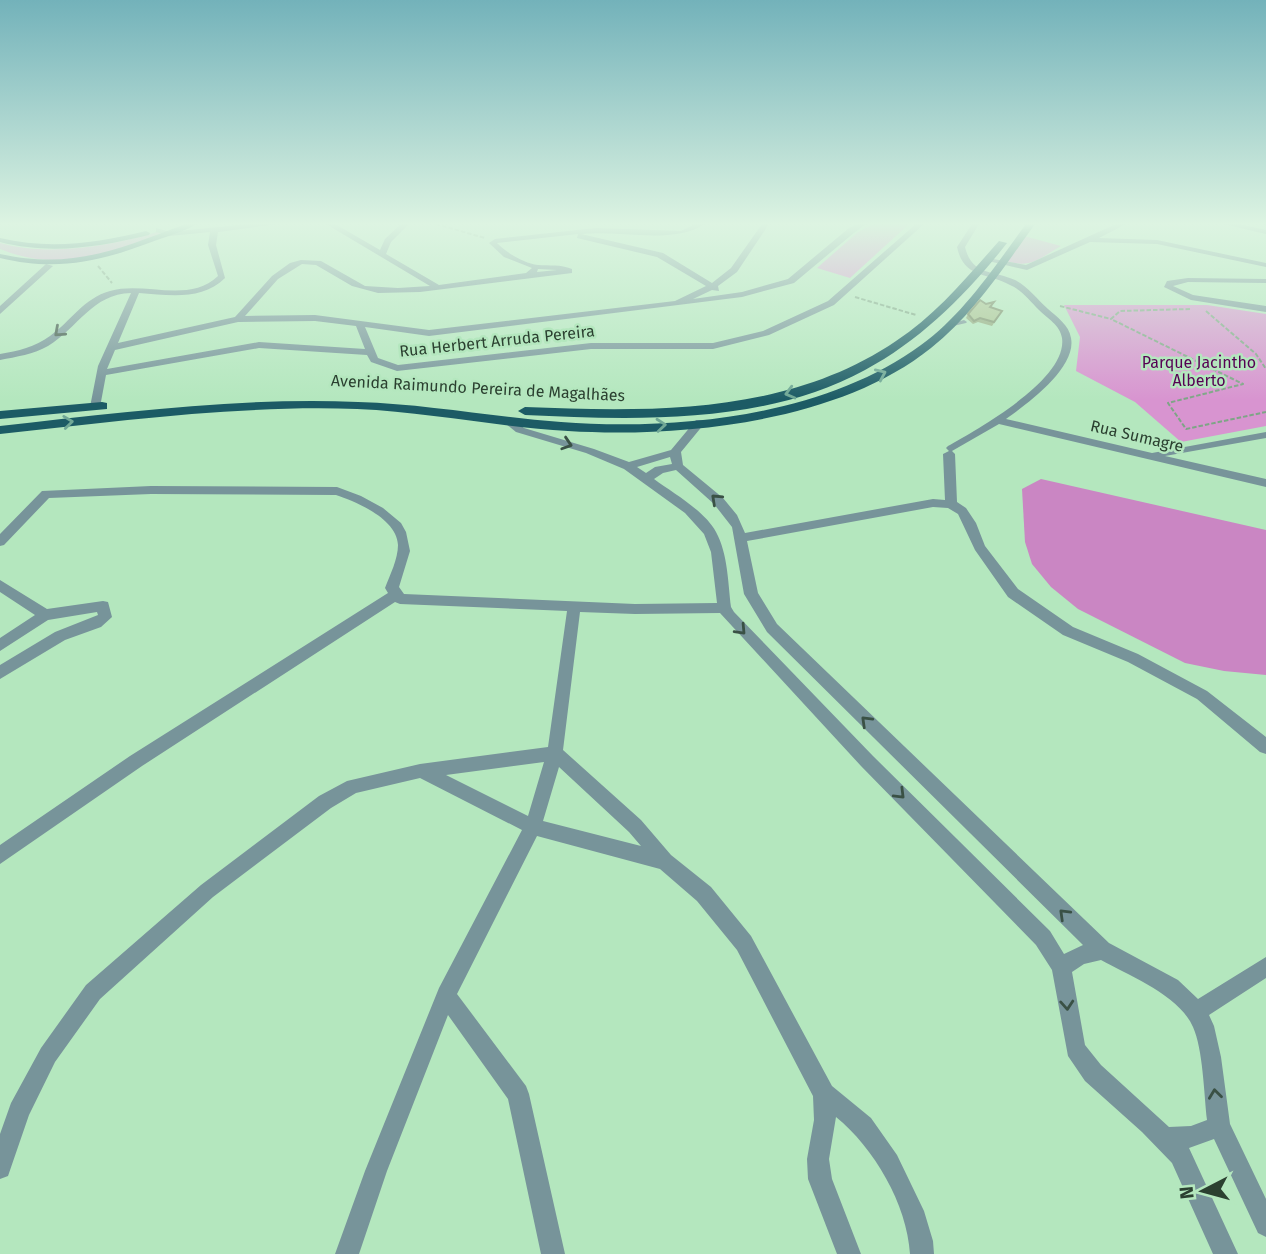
<svg xmlns="http://www.w3.org/2000/svg" width="1266" height="1254" font-family="'Fira Sans',sans-serif">
  <rect width="100%" height="100%" fill="#b4e7be"/>
  <path fill="#d894d0" d="M873 224H909L850 278 817 268 858 232Z
    M157 232 162 234C106 254 59 273 0 249V243C51 257 108 246 157 232Z
    M1024 236 1061 246C1037 260 1029 270 1001 259Z
    M1064 305H1207L1266 314V426L1181 442 1135 402 1076 371 1080 337Z"/>
  <path fill="#ca86c3" d="M1041 479 1266 530V675L1224 671 1185 663 1078 609 1051 587 1032 564 1025 542 1022 489Z"/>
  <g fill="none" stroke-linecap="round" stroke-linejoin="round">
    <path stroke="#7ea586" stroke-width="2" stroke-dasharray="4.5 2" stroke-linecap="butt" d="M436 224 485 238
      M98 266 112 283
      M855 297 916 315
      M1060 306 1111 319
      M1190 309 1120 311 1111 319 1243 384 1168 403 1186 429 1266 412
      M1206 311 1256 354 1266 369"/>
    <path fill="#77949a" fill-rule="evenodd" d="M964 320 967 322 966 323 949 327 946 325Z"/>
    <path fill="#77949a" fill-rule="evenodd" d="M247 224H279L218 232 216 245 225 278C202 301 169 295 139 293L118 343 235 317 272 276 290 263 301 260 321 261 365 286 398 288 430 286 326 224H335L380 250 385 239 401 224H409L391 242 386 254 439 285 526 273 532 268 504 257 489 243 495 239 596 228 681 231 695 224H705C672 245 620 230 581 234L663 253 712 283 731 268 762 224H769L737 272 718 286 719 291 712 290 693 299 742 292 788 279 849 228 857 224H866L855 232 794 283 742 297 429 336 365 327 378 358 398 365 591 343H713L763 331 828 301 916 224H924L834 305 769 335 713 349H591L397 371 371 362 367 355 259 348 106 375 100 407 95 410 91 409 90 407 98 366 131 293C92 294 78 328 48 346 34 354 16 357 0 360V354C18 351 35 347 50 336 71 321 84 298 110 291 144 281 189 304 218 276L208 245 210 232 169 236 156 232V228L170 232ZM578 234 577 238 657 257 706 286 675 301 429 330 315 315 245 316 278 279 302 264 316 265 352 286 378 293 420 292 572 273V269C560 264 550 266 538 265 523 263 507 253 497 243ZM538 269 557 270 537 272ZM315 321 356 326 365 349 259 342 107 369 115 350 238 322Z
      M972 224H979L965 247C972 276 993 270 1015 280 1028 287 1037 299 1048 309 1057 317 1069 325 1071 338 1077 368 1027 404 1006 419L1152 453 1266 432V438L1165 456 1266 479V487L999 424 952 451 955 454 957 502 966 508 976 523 985 546 1018 589 1073 627 1138 654 1207 691 1266 737V754L1260 752 1197 699 1128 662 1063 635 1008 597 975 550 958 514 948 508 933 507 747 541 758 593 777 624 1109 943 1178 980 1198 999 1266 957V978L1209 1015 1214 1026 1221 1057 1230 1124 1266 1199V1237L1258 1233 1214 1139 1189 1148 1238 1254H1213L1172 1163 1142 1132 1085 1081 1068 1056 1052 970 1036 945 861 766 720 613 635 614 580 612 563 750 641 820 671 855 711 887 751 936 832 1086 871 1118 897 1155 924 1211 933 1241 934 1254H910C907 1204 874 1148 836 1117L829 1159 832 1179 861 1254H837L808 1179 807 1159 814 1120 813 1096 737 950 697 901 660 869 537 836 457 994 526 1086 529 1094 565 1254H541L508 1099 448 1015 387 1171 359 1254H335L365 1171 439 988 522 830 420 778 356 793 331 808 213 897 100 999 55 1062 29 1115 8 1176 0 1179V1134L11 1103 41 1048 86 985 201 885 319 796 347 781 420 764 548 747 567 611 400 604 395 602 142 766 0 864V845L130 756 388 593 385 588C390 575 398 559 398 545 397 519 357 502 336 495L151 494 49 498 4 545 0 546V534L42 491 151 486 337 487 361 496 383 508 401 523 406 532 410 551 399 587 404 594 635 604 717 603 711 552 704 534 685 513 624 469 586 453 516 432 500 419 501 417H509L524 428 594 449 629 462 671 450 696 420H704V424L681 452 683 465 723 498 737 515 745 533 933 499 945 500 943 454 949 451 946 448 948 446C978 429 1068 379 1062 338 1060 325 1047 318 1039 310 1030 301 1022 290 1010 285 987 272 964 279 957 247ZM670 457 672 464 655 467 646 473 637 467ZM676 470 714 504 732 527 744 594 767 632 1083 945 1064 954 1050 931 873 756 734 612 731 607C728 583 728 554 716 532 705 511 673 493 654 479L663 473ZM544 762 528 816 446 775ZM559 767 629 832 641 846 543 821ZM1101 960C1130 976 1179 995 1193 1027 1203 1049 1204 1094 1207 1120L1191 1126 1169 1127 1101 1065 1085 1045 1072 972 1084 964Z
      M1116 224H1126L1099 238 1157 240 1266 263V267L1157 244 1090 242 1027 270 984 260 988 258 1026 265Z
      M1223 224H1239L1266 230V234Z
      M46 264 53 266 0 314V306Z
      M1188 278 1266 279V283L1188 282 1173 286 1193 295 1266 306V312L1191 300 1164 287 1167 281Z
      M0 580 47 609 103 601 108 602 112 617 101 627 65 640 0 679V665L55 632 98 615 97 612 48 620 0 651V638L35 615 0 592Z"/>
    <path fill="#45737b" fill-rule="evenodd" d="M186 224H197C185 231 171 235 157 240 102 261 59 272 0 258V254C73 270 118 249 186 224Z
      M146 231 150 233 149 235C99 247 51 255 0 242V238C50 250 97 243 146 231Z"/>
    <path fill="#1c5b65" fill-rule="evenodd" d="M1026 224H1035C1004 267 973 315 931 348 839 422 682 438 568 431 497 427 428 412 357 409 238 405 118 421 0 434V426C118 413 239 397 358 402 426 404 493 417 561 422 677 431 825 416 921 345 964 314 995 266 1026 224Z
      M999 241 1007 243C968 293 921 340 865 370 764 425 636 420 525 415L518 411 525 407C651 412 787 415 896 341 936 315 967 277 999 241Z
      M102 402 107 403V409L0 419V411Z"/>
  </g>
  <path fill="#90a67a" d="M994 302 991 308 1002 311 992 326 978 322 973 324 966 318 968 314 986 304Z"/>
  <path fill="#a7c18e" stroke="#758763" stroke-width="2" d="M980 300 986 304 994 302 990 307 1002 311 994 322 980 318 974 321 968 314Z"/>
  <defs><path id="oneway-chevron" d="M-2-3.5L2.5 0L-2 3.5" fill="none" stroke-width="1.6" stroke-linecap="round" stroke-linejoin="round" transform="scale(1.75)"/></defs>
  <g stroke="#3a5145">
    <use href="#oneway-chevron" transform="translate(59 332) rotate(138)"/>
    <use href="#oneway-chevron" transform="translate(567 444) rotate(18)"/>
    <use href="#oneway-chevron" transform="translate(716 499) rotate(-137)"/>
    <use href="#oneway-chevron" transform="translate(741 630) rotate(47)"/>
    <use href="#oneway-chevron" transform="translate(866 721) rotate(-136)"/>
    <use href="#oneway-chevron" transform="translate(900 794) rotate(45)"/>
    <use href="#oneway-chevron" transform="translate(1064 914) rotate(-136)"/>
    <use href="#oneway-chevron" transform="translate(1067 1005) rotate(86)"/>
    <use href="#oneway-chevron" transform="translate(1215 1094) rotate(-97)"/>
  </g>
  <g stroke="#70a896">
    <use href="#oneway-chevron" transform="translate(881 374) rotate(-24)"/>
    <use href="#oneway-chevron" transform="translate(790 393) rotate(165)"/>
    <use href="#oneway-chevron" transform="translate(68 422) rotate(-7)"/>
    <use href="#oneway-chevron" transform="translate(661 425) rotate(-5)"/>
  </g>
  <linearGradient id="sky" x2="0" y2="1"><stop stop-color="#73b2ba"/><stop offset="0.56" stop-color="#ddf4e2"/><stop offset="1" stop-color="#ddf4e2" stop-opacity="0"/></linearGradient>
  <rect width="1266" height="400" fill="url(#sky)"/>
  <g text-anchor="middle" dominant-baseline="central" stroke-width="5" stroke-linejoin="round" paint-order="stroke">
    <g font-size="16" fill="#2b4030" stroke="#b4e7be">
      <text transform="translate(497 341) rotate(-6)">Rua Herbert Arruda Pereira</text>
      <text transform="translate(478 388) rotate(3)">Avenida Raimundo Pereira de Magalhães</text>
      <text transform="translate(1137 436) rotate(13)">Rua Sumagre</text>
    </g>
    <g font-size="16" fill="#560053" stroke="#b4e7be">
      <text x="1199" y="362">Parque Jacintho<tspan x="1199" dy="18">Alberto</tspan></text>
    </g>
  </g>
  <g transform="translate(1203 1191) rotate(264)" stroke="#b4e7be" stroke-width="5" paint-order="stroke">
  <path d="M0-5L12 26L0 18L-12 26Z" fill="#2b4030"/>
  <text y="-10" font-size="19" font-weight="bold" text-anchor="middle" fill="#2b4030">N</text>
  </g>
</svg>
